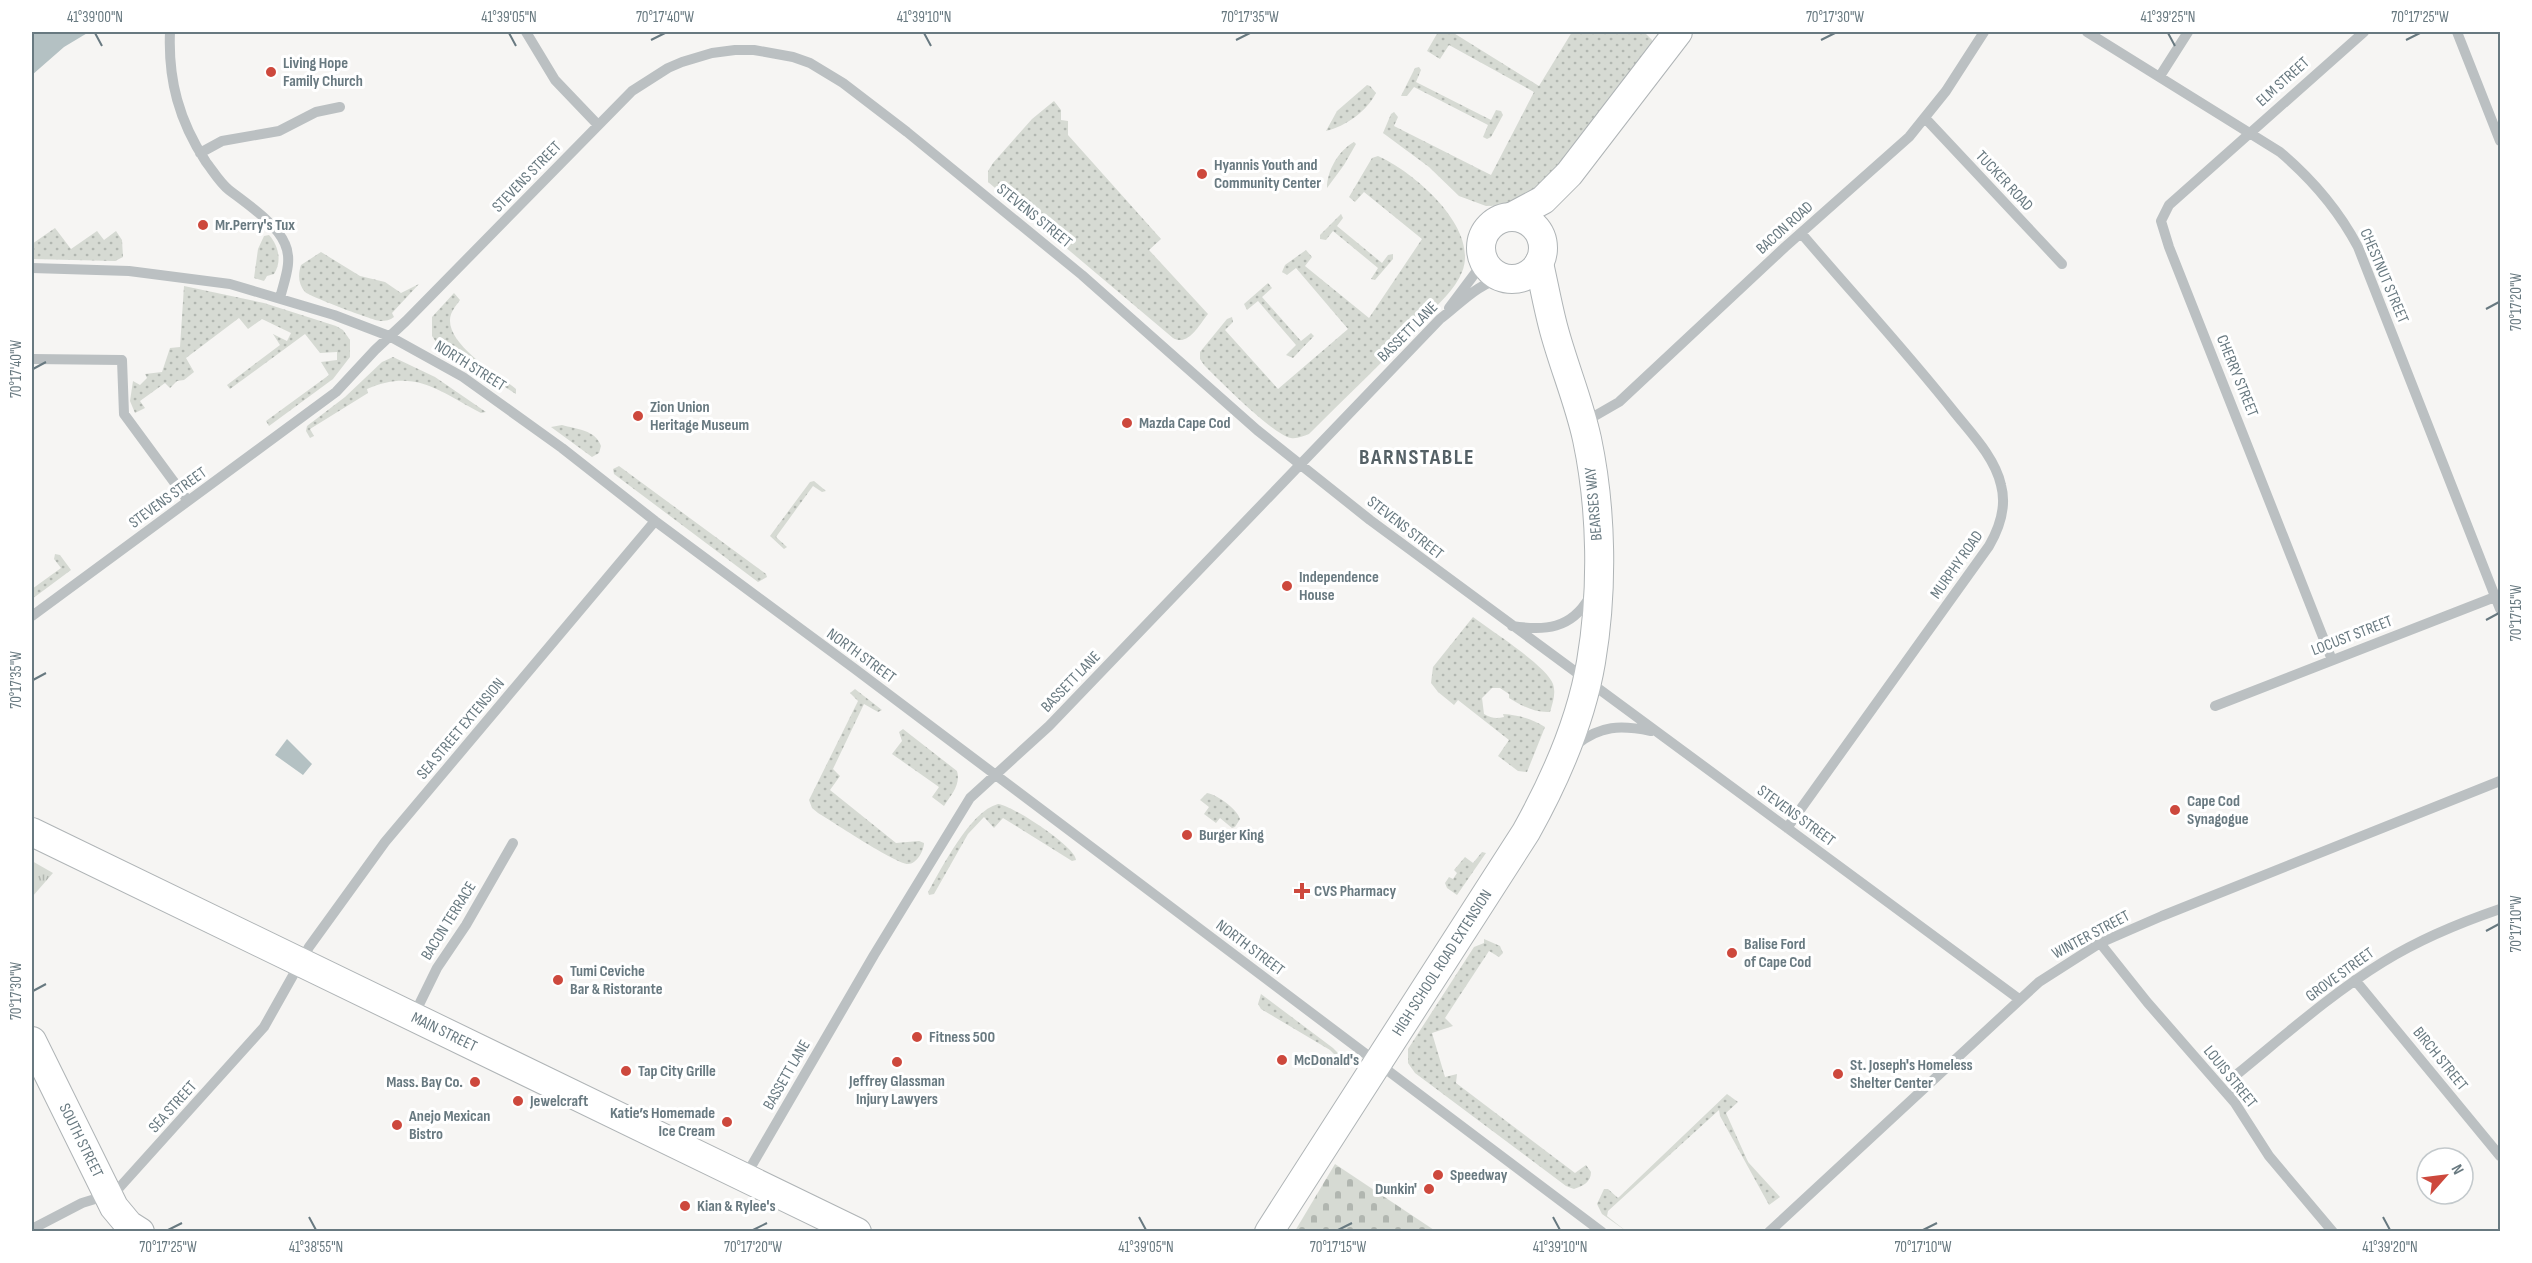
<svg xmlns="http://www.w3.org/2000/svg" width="2532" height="1263" font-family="'Sofia Sans Condensed',sans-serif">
  <defs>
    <pattern id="grass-dots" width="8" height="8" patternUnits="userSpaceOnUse" patternTransform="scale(1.5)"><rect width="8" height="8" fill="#d6dad3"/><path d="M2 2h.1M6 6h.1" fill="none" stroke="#b1b6b0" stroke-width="1.8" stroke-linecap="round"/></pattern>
    <pattern id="cemetery-stones" width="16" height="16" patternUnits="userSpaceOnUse" patternTransform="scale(1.5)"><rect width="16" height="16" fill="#d6dad3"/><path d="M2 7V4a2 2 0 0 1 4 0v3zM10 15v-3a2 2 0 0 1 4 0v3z" fill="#b1b6b0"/></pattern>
    <pattern id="park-tufts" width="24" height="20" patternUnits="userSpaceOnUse" patternTransform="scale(1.5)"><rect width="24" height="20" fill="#d6dad3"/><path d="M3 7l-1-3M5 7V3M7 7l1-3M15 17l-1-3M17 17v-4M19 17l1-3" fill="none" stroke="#b1b6b0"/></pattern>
  </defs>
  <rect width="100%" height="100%" fill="#f6f5f3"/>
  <path fill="url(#grass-dots)" d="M1438 32H1452L1539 86 1572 32H1644L1652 40V45L1543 189 1512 205 1486 206 1459 196 1429 167 1383 133 1391 114 1394 112 1398 117 1394 126 1491 175 1534 92 1449 45 1440 59 1427 51Z
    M1419 67 1421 70 1416 82 1491 120 1496 110 1501 111 1503 115 1491 137 1487 139 1483 137 1488 125 1414 87 1407 96H1401L1415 68Z
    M1367 85 1370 86 1376 93C1366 112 1346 126 1326 131L1337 111Z
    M1054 101 1061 110V120L1068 121V135L1161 239 1149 250 1208 314C1199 325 1188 347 1173 338L988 182V171L993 163 1032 119Z
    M1354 142 1356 144 1344 165 1327 188C1327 171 1338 151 1354 142Z
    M1378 156C1414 172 1480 228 1462 272 1455 290 1438 304 1425 318 1387 358 1348 395 1309 434 1303 436 1297 439 1291 438 1272 434 1220 381 1204 365L1200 359V352L1227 319 1232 317 1233 322 1225 330 1278 389 1348 329 1296 268 1287 275 1282 272 1285 265 1306 250 1312 257 1305 266 1369 318 1422 239 1364 192 1355 202 1349 197 1372 158Z
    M1341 214 1343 218 1337 226 1382 263 1388 255 1393 254V259L1375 280 1371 279 1378 268 1333 231 1326 240 1320 239V235Z
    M55 228 71 249 97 231 104 240 116 231 122 240 123 257 115 261 32 259V244Z
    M269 235C279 246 282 262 274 274L267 276 264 281 254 278 258 249 264 236Z
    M321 252 360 276 385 282 401 293 419 284 392 313 394 317C390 320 386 321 380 321 372 320 311 297 305 292 298 284 298 274 301 265Z
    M1268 283 1272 288 1262 297 1301 341 1311 333 1314 336 1293 358 1286 355 1296 345 1258 301 1247 310 1244 304Z
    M184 286 264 303 336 326 343 330 350 340V357L333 379 269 426 266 421 329 375 321 362 337 360V352L320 353 305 334 230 389 227 385 280 345 273 334 287 341 291 333 262 319 248 329 239 318 186 358 194 372 184 380 177 381 170 388 165 383 140 401 145 408 135 413 130 401 133 381 140 385 147 378 145 374 162 372 170 348 180 347Z
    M454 293 460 300C456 306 450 312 450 320 449 346 498 375 516 389V394L438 345 432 336V317Z
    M393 357 435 377 486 412 481 413C439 391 415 368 367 389L368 393 310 429 314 436 310 438 306 431 307 426 345 397 382 362Z
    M562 425C576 429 596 430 601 446L599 453 592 457 551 427Z
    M619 466 766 574 767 577 758 582 614 474 613 469Z
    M814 481 826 491 822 492 813 486 776 537 787 547 784 549 770 536 810 482Z
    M55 554 60 555 71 570 32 599V589L61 568 54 559Z
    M1473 617C1490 630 1547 666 1553 684 1556 694 1553 702 1550 712 1535 713 1522 706 1509 698V694L1500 688H1492L1482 698 1484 714C1491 718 1496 719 1504 717L1503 714C1519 715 1532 719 1545 727L1527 772 1518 771 1498 756 1509 740 1458 700 1454 705 1438 692 1431 683 1433 667Z
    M855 689 882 710 878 712 864 704 833 769 840 776 830 790 896 843 919 841 924 843C924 850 917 864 908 864 896 864 833 822 818 813L812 808 809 800 858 701 850 693Z
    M903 729 957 771C961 785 951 795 944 806L932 797 939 787 892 754 902 741 899 732Z
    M1207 793C1218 795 1237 809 1240 819L1235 827 1232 828 1220 818 1216 823 1204 814 1209 807 1200 800Z
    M998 804C1012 805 1076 847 1076 860L1072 861 1003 818 994 828 984 817 968 834 934 894 929 895 928 892C942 868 970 811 998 804Z
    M1482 852 1486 853 1457 895 1447 888 1445 883 1449 877 1453 879 1457 873 1454 870 1465 857 1473 863Z
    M1484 939 1500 946 1503 953 1499 957 1489 951 1445 1018 1453 1026 1432 1033 1445 1077 1457 1074 1456 1083 1575 1173 1586 1165 1591 1172C1591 1182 1583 1186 1574 1189L1566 1186 1415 1073 1408 1063V1049L1474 947 1484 943Z
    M1261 994 1333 1048 1342 1057 1344 1065H1338L1337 1057 1330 1050 1261 1009 1258 1004Z
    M1727 1094 1738 1102 1726 1113 1748 1162 1780 1197 1769 1205 1720 1116 1719 1110 1608 1211 1607 1216 1626 1231 1602 1214 1597 1204 1604 1189H1608L1618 1198Z"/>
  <path fill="url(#cemetery-stones)" d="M1335 1164 1434 1230 1433 1231H1295Z"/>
  <path fill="url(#park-tufts)" d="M32 861 53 873 32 897Z"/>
  <path fill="#b4c1c3" d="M32 32H89L64 47 32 75Z
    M287 739 312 764 303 775 275 755Z"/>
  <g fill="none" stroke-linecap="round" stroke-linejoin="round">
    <defs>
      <g id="major">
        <path d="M1513 216 1543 200 1569 174 1678 32"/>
        <circle cx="1512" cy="248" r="31"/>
        <path id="s1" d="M32 832 857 1232"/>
        <path id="s2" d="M32 1041 114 1207 129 1225 140 1232"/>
        <path id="s3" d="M1269 1232 1526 832C1555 780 1581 721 1591 662 1603 591 1602 510 1587 439 1579 402 1564 367 1554 330 1548 308 1544 285 1539 263"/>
      </g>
    </defs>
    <use href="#major" stroke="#afb4b6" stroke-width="30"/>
    <path stroke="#bbc0c2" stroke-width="10" d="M170 32C168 80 179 121 206 162 213 171 220 183 229 190 246 203 277 224 285 244 293 261 284 281 280 298
      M526 32 555 80 598 125
      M2087 32 2280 152C2313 180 2338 209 2358 247L2500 609
      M2457 32 2500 141
      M2160 76 2188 32
      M1925 118 2062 264
      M200 153 222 141 279 131 316 112 340 107
      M32 268 129 271 230 284 334 315 389 336 463 377 562 448 655 521 855 669 1602 1232
      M1449 308 1476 272 1481 255
      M32 359 122 360 124 414 188 501
      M1586 421 1619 402 1785 247 1909 137 1946 91 1984 32
      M32 616 336 392 375 350 406 321 632 91 668 68 682 62 712 53 735 50H754L793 57 810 63 843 83 907 132 1082 275 1257 430 1370 520 2019 999
      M1512 626C1545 631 1571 629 1589 598
      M2332 660 2169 247 2161 221 2169 205 2364 32
      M2215 706 2500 595
      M1576 745C1600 725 1621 725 1651 731
      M1787 828 1989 546C2000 527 2007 507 2001 485 1995 458 1972 434 1955 413 1906 351 1852 293 1801 233
      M2100 943 2147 1002 2235 1103 2269 1156 2333 1232
      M2355 980 2500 1156
      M413 1017 437 968 466 925 513 843
      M2235 1103 2236 1075C2284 1036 2331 994 2383 962 2420 939 2459 923 2500 909
      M745 1177 874 955 970 798 1049 726 1440 319C1460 304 1479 282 1504 278
      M32 1229 82 1203 108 1195 119 1188 264 1027 309 947 385 842 655 521
      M1769 1232 2039 982 2100 943 2162 916 2500 781"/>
    <use href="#major" stroke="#fff" stroke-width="28"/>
  </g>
  <path fill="none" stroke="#687980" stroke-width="2" d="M95 33 102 46M509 33 516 46M924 33 931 46M2168 33 2175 46M651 40 665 33M1236 40 1250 33M1821 40 1835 33M2406 40 2420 33M2486 309 2499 302M33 369 46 362M2486 620 2499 613M33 680 46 673M2486 931 2499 924M33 991 46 984M309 1217 316 1230M1139 1217 1146 1230M1553 1217 1560 1230M2383 1217 2390 1230M168 1230 182 1223M753 1230 767 1223M1338 1230 1352 1223M1923 1230 1937 1223"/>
  <g fill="#cd483c" stroke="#fff" stroke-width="2">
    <circle cx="271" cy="72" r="6"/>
    <circle cx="1202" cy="174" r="6"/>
    <circle cx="203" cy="225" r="6"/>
    <circle cx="638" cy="416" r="6"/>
    <circle cx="1127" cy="423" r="6"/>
    <circle cx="1287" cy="586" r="6"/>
    <circle cx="2175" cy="810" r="6"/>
    <circle cx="1187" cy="835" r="6"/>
    <path d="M1299 882h6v6h6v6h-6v6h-6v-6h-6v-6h6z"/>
    <circle cx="1732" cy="953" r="6"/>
    <circle cx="558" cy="980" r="6"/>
    <circle cx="917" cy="1037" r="6"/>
    <circle cx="1282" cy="1060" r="6"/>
    <circle cx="897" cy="1062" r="6"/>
    <circle cx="626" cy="1071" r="6"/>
    <circle cx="1838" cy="1074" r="6"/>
    <circle cx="475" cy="1082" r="6"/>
    <circle cx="518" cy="1101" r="6"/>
    <circle cx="727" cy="1122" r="6"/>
    <circle cx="397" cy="1125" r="6"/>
    <circle cx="1438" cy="1175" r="6"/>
    <circle cx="1429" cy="1189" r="6"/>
    <circle cx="685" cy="1206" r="6"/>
  </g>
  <g text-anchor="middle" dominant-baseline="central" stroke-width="6" stroke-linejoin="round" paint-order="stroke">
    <g font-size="16" font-weight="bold" fill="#687980" stroke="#fff" text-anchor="start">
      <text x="283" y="63">Living Hope<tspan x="283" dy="18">Family Church</tspan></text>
      <text x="1214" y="165">Hyannis Youth and<tspan x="1214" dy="18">Community Center</tspan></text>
      <text x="215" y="225">Mr.Perry's Tux</text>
      <text x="650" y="407">Zion Union<tspan x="650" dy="18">Heritage Museum</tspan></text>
      <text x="1139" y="423">Mazda Cape Cod</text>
      <text x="1299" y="577">Independence<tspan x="1299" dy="18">House</tspan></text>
      <text x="2187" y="801">Cape Cod<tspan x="2187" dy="18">Synagogue</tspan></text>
      <text x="1199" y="835">Burger King</text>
      <text x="1314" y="891">CVS Pharmacy</text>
      <text x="1744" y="944">Balise Ford<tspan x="1744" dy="18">of Cape Cod</tspan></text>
      <text x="570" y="971">Tumi Ceviche<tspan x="570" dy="18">Bar &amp; Ristorante</tspan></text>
      <text x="929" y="1037">Fitness 500</text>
      <text x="1294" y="1060">McDonald's</text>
      <text x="1850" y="1065">St. Joseph's Homeless<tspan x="1850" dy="18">Shelter Center</tspan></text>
      <text x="638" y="1071">Tap City Grille</text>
      <text x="897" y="1081" text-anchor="middle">Jeffrey Glassman<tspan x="897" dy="18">Injury Lawyers</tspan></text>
      <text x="463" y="1082" text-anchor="end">Mass. Bay Co.</text>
      <text x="530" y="1101">Jewelcraft</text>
      <text x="715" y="1113" text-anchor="end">Katie’s Homemade<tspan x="715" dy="18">Ice Cream</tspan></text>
      <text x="409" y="1116">Anejo Mexican<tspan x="409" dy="18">Bistro</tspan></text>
      <text x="1450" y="1175">Speedway</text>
      <text x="1417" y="1189" text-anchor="end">Dunkin'</text>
      <text x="697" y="1206">Kian &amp; Rylee's</text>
    </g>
    <g font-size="16" fill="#687980" stroke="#fff">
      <text transform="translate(2283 82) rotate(-42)">ELM STREET</text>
      <text transform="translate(527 177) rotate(-46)">STEVENS STREET</text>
      <text transform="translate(2004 181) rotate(47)">TUCKER ROAD</text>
      <text transform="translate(1034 216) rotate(39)">STEVENS STREET</text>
      <text transform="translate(1785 228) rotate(-42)">BACON ROAD</text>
      <text transform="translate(2384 276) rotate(67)">CHESTNUT STREET</text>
      <text transform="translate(1408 332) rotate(-45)">BASSETT LANE</text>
      <text transform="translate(470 366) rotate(32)">NORTH STREET</text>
      <text transform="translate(2237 376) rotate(68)">CHERRY STREET</text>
      <text transform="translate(168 498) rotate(-36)">STEVENS STREET</text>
      <text transform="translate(1594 504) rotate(-95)">BEARSES WAY</text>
      <text transform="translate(1405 528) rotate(38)">STEVENS STREET</text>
      <text transform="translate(1957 565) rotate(-55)">MURPHY ROAD</text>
      <text transform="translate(2352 636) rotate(-21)">LOCUST STREET</text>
      <text transform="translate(861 656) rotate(36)">NORTH STREET</text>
      <text transform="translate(1071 682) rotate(-46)">BASSETT LANE</text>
      <text transform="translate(461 729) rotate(-50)">SEA STREET EXTENSION</text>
      <text transform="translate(1796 816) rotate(36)">STEVENS STREET</text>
      <text transform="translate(449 921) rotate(-58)">BACON TERRACE</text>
      <text transform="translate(2091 935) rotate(-28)">WINTER STREET</text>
      <text transform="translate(1250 948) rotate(37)">NORTH STREET</text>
      <text stroke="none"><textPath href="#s3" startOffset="320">HIGH SCHOOL ROAD EXTENSION</textPath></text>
      <text transform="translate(2340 975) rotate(-36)">GROVE STREET</text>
      <text stroke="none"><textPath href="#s1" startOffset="458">MAIN STREET</textPath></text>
      <text transform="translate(2440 1059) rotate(51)">BIRCH STREET</text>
      <text transform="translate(787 1075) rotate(-60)">BASSETT LANE</text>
      <text transform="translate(2230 1077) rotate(51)">LOUIS STREET</text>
      <text transform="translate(173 1107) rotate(-48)">SEA STREET</text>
      <text stroke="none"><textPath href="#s2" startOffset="111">SOUTH STREET</textPath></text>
    </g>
    <g font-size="22" font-weight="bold" letter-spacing="1.5" fill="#556166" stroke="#fff">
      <text x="1417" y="457">BARNSTABLE</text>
    </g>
  </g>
  <rect width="2532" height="1263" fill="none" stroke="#ffffff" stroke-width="66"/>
  <g transform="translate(2445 1176) rotate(62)"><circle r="28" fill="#ffffff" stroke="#c3c9cc" stroke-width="1.5"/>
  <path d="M0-4.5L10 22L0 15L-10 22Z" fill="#cd483c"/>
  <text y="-9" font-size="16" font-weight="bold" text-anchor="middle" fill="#687980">N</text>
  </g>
  <rect x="33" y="33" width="2466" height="1197" fill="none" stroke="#687980" stroke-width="2"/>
  <g font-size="15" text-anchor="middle" fill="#687980">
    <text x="95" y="22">41°39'00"N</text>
    <text x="509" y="22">41°39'05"N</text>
    <text x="665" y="22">70°17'40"W</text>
    <text x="924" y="22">41°39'10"N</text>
    <text x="1250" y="22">70°17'35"W</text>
    <text x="1835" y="22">70°17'30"W</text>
    <text x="2168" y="22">41°39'25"N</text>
    <text x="2420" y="22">70°17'25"W</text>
    <text transform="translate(2516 302) rotate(-90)" y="5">70°17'20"W</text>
    <text transform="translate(16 369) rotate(-90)" y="5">70°17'40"W</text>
    <text transform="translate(2516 613) rotate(-90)" y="5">70°17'15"W</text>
    <text transform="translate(16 680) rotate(-90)" y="5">70°17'35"W</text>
    <text transform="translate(2516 924) rotate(-90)" y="5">70°17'10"W</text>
    <text transform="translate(16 991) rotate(-90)" y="5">70°17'30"W</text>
    <text x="168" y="1252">70°17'25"W</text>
    <text x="316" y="1252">41°38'55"N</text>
    <text x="753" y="1252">70°17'20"W</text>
    <text x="1146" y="1252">41°39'05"N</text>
    <text x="1338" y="1252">70°17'15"W</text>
    <text x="1560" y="1252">41°39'10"N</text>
    <text x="1923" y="1252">70°17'10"W</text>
    <text x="2390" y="1252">41°39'20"N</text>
  </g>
</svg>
